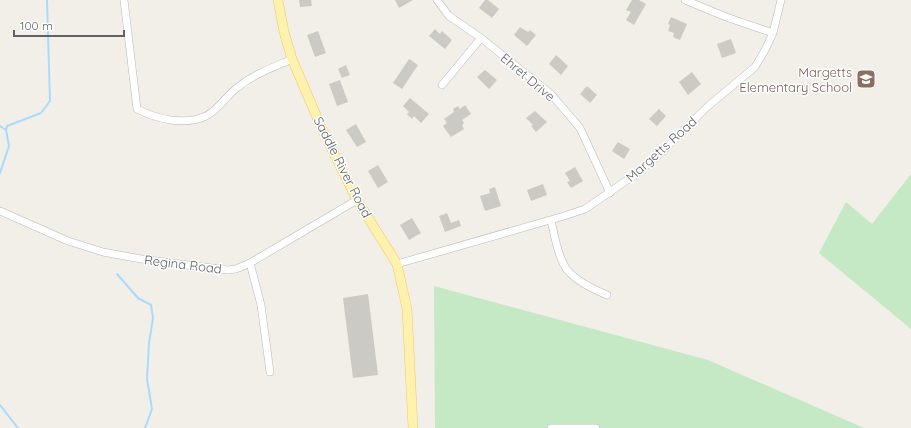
<svg xmlns="http://www.w3.org/2000/svg" width="911" height="428" font-family="Quicksand,sans-serif">
  <rect width="100%" height="100%" fill="#f1efe8"/>
  <path fill="#c5e8c5" d="M911 174V329L819 253 846 202 872 224Z
    M434 286 708 360 864 428H435Z"/>
  <g fill="none" stroke-linecap="round" stroke-linejoin="round">
    <path stroke="#aadaff" stroke-width="2" d="M0 126 6 130 9 146 0 173
      M6 130 7 126 41 113 50 101 47 0
      M117 274 138 298 151 305 153 318 149 343 147 379 152 409 145 428
      M0 405 18 428"/>
  </g>
  <path fill="#cccac5" d="M299 0H311L312 6 300 7Z
    M395 0H413L399 8Z
    M485 0H488L499 9 492 18 479 8Z
    M632 0H639L646 4 634 25 626 20 631 12 626 10Z
    M671 17 687 24 680 40 673 37 674 33 668 31 670 25 668 24Z
    M520 27 528 32 530 30 536 35 527 46 514 35Z
    M435 29 440 34 442 31 452 40 445 49 429 36Z
    M318 31 326 53 315 57 307 35Z
    M731 39 736 53 722 58 717 44Z
    M556 55 568 66 561 75 549 64Z
    M409 59 418 65 402 89 393 83Z
    M346 65 350 75 342 78 338 69Z
    M485 70 497 80 489 89 477 77Z
    M692 72 701 84 688 95 679 82Z
    M340 80 348 102 337 106 329 84Z
    M587 86 597 95 590 103 580 94Z
    M410 98 429 114 421 123 414 116 412 119 407 114 409 112 403 106Z
    M465 105 471 114 462 120 464 123 462 125 464 129 451 137 443 126 447 123 444 119 454 112 453 109 458 106 460 109Z
    M659 109 666 116 657 126 649 119Z
    M535 111 547 122 536 132 531 126 533 125 526 118Z
    M356 124 366 142 357 147 346 130Z
    M618 142 630 149 624 159 612 151Z
    M378 165 388 182 378 188 368 171Z
    M575 167 583 181 571 188 567 182 570 181 565 173Z
    M543 184 547 195 531 201 527 190Z
    M495 187 501 206 485 211 480 196 490 193 489 189Z
    M447 213 451 223 459 220 461 226 445 232 439 216Z
    M412 218 421 233 409 240 400 225Z
    M368 294 378 375 353 378 343 298Z"/>
  <g fill="none" stroke-linecap="round" stroke-linejoin="round">
    <defs>
      <path id="minor" d="M124 0 137 109C157 119 184 126 206 116 219 109 227 95 238 87 254 74 274 67 292 59
        M437 0 449 16 481 38 551 94 580 128 610 193
        M685 0 726 17 773 33
        M442 85 481 38
        M0 211 68 241 103 252 141 259 227 270 236 269 250 263 357 200
        M551 220C554 234 557 252 564 265 571 279 593 289 607 295
        M250 263 261 305 270 372
        M397 264 564 216 585 209 636 174 663 151 707 107 755 67 765 50 773 33 781 0
        M551 428H596"/>
      <path id="major" d="M278 0 284 32 292 59 322 129 357 200 397 264 407 309 413 428"/>
    </defs>
    <use href="#minor" stroke="#b5b8bc" stroke-width="8"/>
    <use href="#major" stroke="#f2c960" stroke-width="10"/>
    <use href="#minor" stroke="#fff" stroke-width="7"/>
    <use href="#major" stroke="#fff2af" stroke-width="9"/>
  </g>
  <defs>
    <symbol id="school-square" viewBox="-11 -11 22 22"><rect x="-9" y="-9" width="18" height="18" rx="4" fill="#8d6e63" stroke="#fff"/><path d="M0-5L7-2L0 1L-7-2ZM-4 1L0 2.5L4 1V4Q0 6-4 4Z" fill="#fff"/></symbol>
  </defs>
  <g fill-rule="evenodd">
    <use href="#school-square" x="855" y="68" width="22" height="22"/>
  </g>
  <g text-anchor="middle" dominant-baseline="central" stroke-width="3" stroke-linejoin="round" paint-order="stroke">
    <g font-size="13" fill="#785e54" stroke="#fff" text-anchor="end">
      <text x="852" y="72">Margetts<tspan x="852" dy="15">Elementary School</tspan></text>
    </g>
    <g font-size="13" fill="#5f6368" stroke="#fff">
      <text transform="translate(528 77) rotate(40)">Ehret Drive</text>
      <text transform="translate(661 149) rotate(-42)">Margetts Road</text>
      <text transform="translate(343 167) rotate(63)">Saddle River Road</text>
      <text transform="translate(183 264) rotate(7)">Regina Road</text>
    </g>
  </g>
  <path d="M14 30v6h110v-6" fill="none" stroke="#5f6368" stroke-width="2"/>
  <text x="20" y="30" font-size="12" fill="#5f6368" stroke="#ffffff" stroke-width="3" paint-order="stroke">100 m</text>
</svg>
